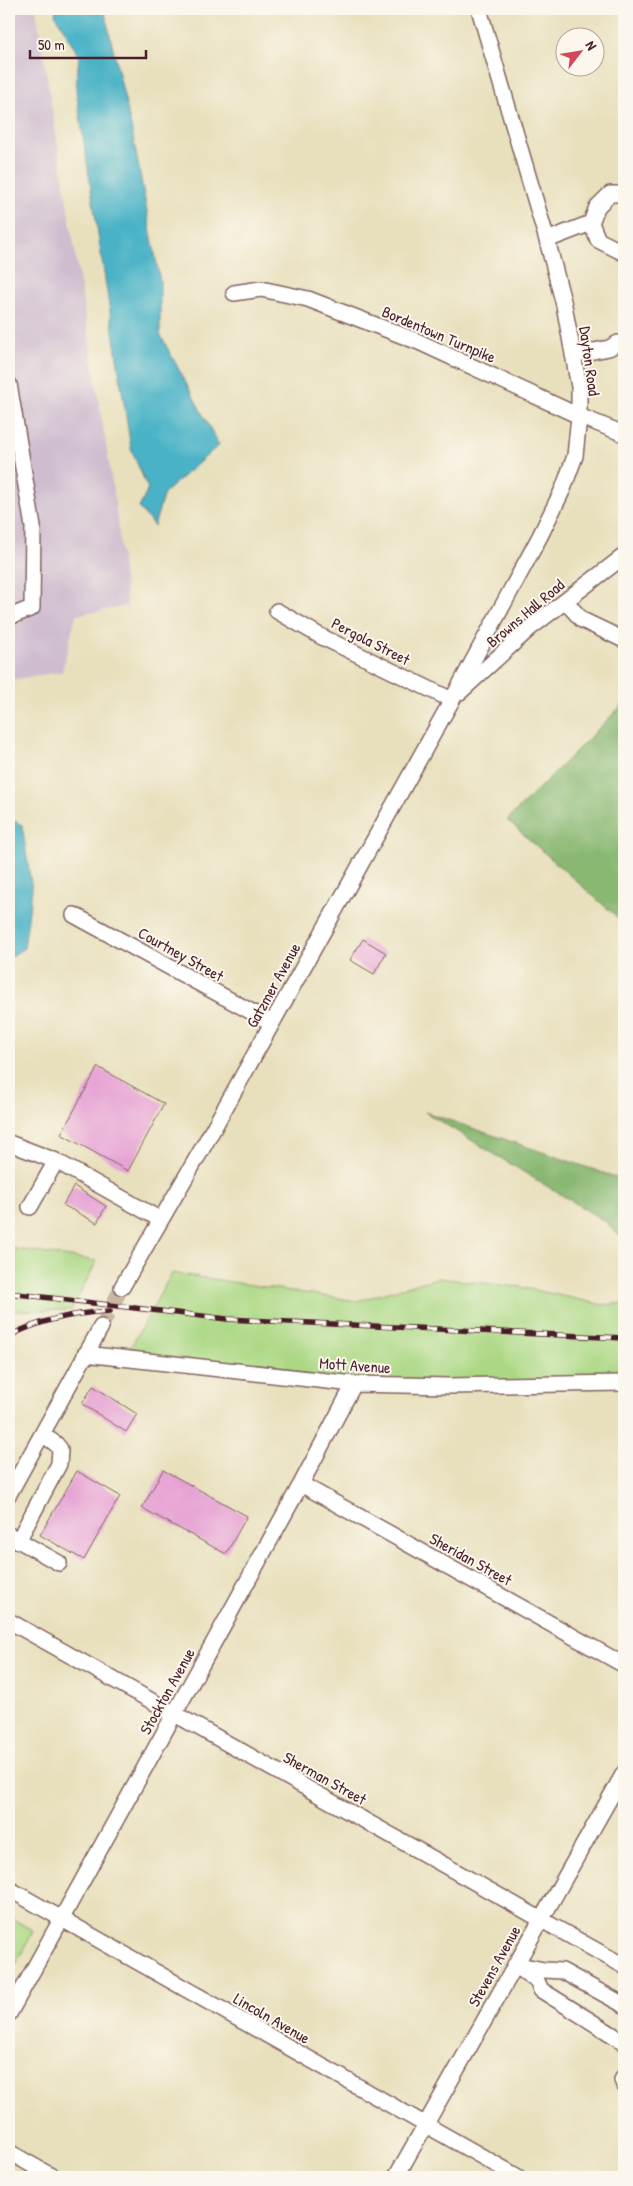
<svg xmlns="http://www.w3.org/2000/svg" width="633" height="2186" font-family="'Patrick Hand',sans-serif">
  <rect width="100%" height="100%" fill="#fbf7ec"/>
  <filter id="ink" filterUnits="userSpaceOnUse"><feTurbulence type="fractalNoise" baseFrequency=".02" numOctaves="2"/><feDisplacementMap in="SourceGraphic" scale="10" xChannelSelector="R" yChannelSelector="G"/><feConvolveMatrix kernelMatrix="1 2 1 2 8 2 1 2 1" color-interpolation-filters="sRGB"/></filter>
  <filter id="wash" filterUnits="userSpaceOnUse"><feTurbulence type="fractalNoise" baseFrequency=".0096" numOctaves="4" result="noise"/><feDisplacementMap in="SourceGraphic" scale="20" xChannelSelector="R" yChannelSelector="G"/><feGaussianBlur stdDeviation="1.12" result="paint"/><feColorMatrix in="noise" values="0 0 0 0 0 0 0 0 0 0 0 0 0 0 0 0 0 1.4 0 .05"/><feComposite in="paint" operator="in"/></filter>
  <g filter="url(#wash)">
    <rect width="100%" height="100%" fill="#e8e0bd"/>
    <path fill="#cfbdcf" d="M9 9H36L115 501 127 606 76 615 62 672 9 680Z"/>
    <path fill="#acd884" stroke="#7b7c58" d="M9 1248 97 1261 71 1310 9 1311Z
      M172 1273 357 1301 437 1278 521 1287 603 1305 624 1303V1385L351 1382 128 1352Z
      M9 1917 31 1929 33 1932 9 1977Z"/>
    <path fill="#89b872" stroke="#6a6c4e" d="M624 703V923L507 820Z
      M425 1112 624 1180V1241L606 1222Z"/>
    <path fill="#48b2c6" stroke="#496878" d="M56 9H104L132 131 160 281V334L219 445 164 493 154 526 139 508 148 489 131 449 76 90 79 56 55 14Z
      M9 818 22 825 32 889 24 948 9 958Z"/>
    <g id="blocks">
      <path fill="#e6a2d4" d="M363 939 386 953 374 974 350 960Z
        M98 1067 164 1104 128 1171 61 1134Z
        M74 1186 106 1206 97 1223 63 1205Z
        M93 1386 137 1414 126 1432 82 1404Z
        M163 1470 247 1516 226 1554 142 1508Z
        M77 1471 120 1496 84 1560 40 1535Z"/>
    </g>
  </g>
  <g filter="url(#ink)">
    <use href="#blocks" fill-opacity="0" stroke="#81635e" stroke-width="1"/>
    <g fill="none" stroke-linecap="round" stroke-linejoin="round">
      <path stroke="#c8b9a0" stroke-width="15" stroke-dasharray="15 8" stroke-linecap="butt" d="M101 1327 122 1287"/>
      <defs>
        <path id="minor" d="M591 223 598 240 624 253
          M547 240 591 223 597 207 610 194H624
          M234 293 261 289 308 299 419 342 579 416 624 434
          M573 355 609 348 618 343 624 345
          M9 384 33 527 32 608 9 617
          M565 601 582 620 624 640
          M277 611 322 637 452 700
          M460 692 530 628 624 556
          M74 915 272 1023
          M9 1143 56 1161
          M30 1207 56 1161 161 1220
          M122 1287 202 1149 452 700 540 536 563 489 575 456 579 416V387L564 305 547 240 479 9
          M85 1354 354 1384 449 1386 624 1383
          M301 1484 624 1665
          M9 1494 101 1327
          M9 1535 59 1563
          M18 1541 59 1464 60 1449 56 1444 42 1434
          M9 1621 624 1966
          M9 1889 518 2177
          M515 1965 537 1981 541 1990 624 2042
          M519 1965 544 1970 562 1971 624 2005
          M9 2014 301 1484 354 1384
          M624 2076 622 2080 624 2085
          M9 2152 53 2177
          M396 2177 624 1773"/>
      </defs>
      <use href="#minor" stroke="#81635e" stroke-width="18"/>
      <use href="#minor" stroke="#fff" stroke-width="15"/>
      <defs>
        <path id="rail" d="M9 1293 227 1319 624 1338
          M9 1336C40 1320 75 1313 110 1311"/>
      </defs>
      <use href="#rail" stroke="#4a1f2b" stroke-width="5.5"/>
      <use href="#rail" stroke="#fbf7ec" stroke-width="4" stroke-dasharray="11" stroke-linecap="butt"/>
    </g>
  </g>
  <g text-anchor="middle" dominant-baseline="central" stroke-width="4" stroke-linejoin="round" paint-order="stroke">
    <g font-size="16" fill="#4a1f2b" stroke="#fbf7ec">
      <text transform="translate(439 334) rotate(23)">Bordentown Turnpike</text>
      <text transform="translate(590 361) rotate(82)">Dayton Road</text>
      <text transform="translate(525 613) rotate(-40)">Browns Hall Road</text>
      <text transform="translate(371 641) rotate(27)">Pergola Street</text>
      <text transform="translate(181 954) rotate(29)">Courtney Street</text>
      <text transform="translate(273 985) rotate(-61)">Gatzmer Avenue</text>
      <text transform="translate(355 1365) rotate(4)">Mott Avenue</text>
      <text transform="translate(471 1559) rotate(29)">Sheridan Street</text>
      <text transform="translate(167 1691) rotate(-61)">Stockton Avenue</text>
      <text transform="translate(325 1778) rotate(29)">Sherman Street</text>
      <text transform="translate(494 1966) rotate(-61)">Stevens Avenue</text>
      <text transform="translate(272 2018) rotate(30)">Lincoln Avenue</text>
    </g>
  </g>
  <rect width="633" height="2186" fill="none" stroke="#fbf7ec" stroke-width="30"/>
  <g transform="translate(580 52) rotate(59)"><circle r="24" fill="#fbf7ec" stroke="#b4a19f"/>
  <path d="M0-4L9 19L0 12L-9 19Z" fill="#d1495b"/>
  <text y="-8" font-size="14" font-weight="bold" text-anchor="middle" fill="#4a1f2b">N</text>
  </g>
  <path d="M30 50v8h116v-8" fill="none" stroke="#4a1f2b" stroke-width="2.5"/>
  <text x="38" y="50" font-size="15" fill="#4a1f2b" stroke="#fbf7ec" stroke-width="4" paint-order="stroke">50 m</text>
</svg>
